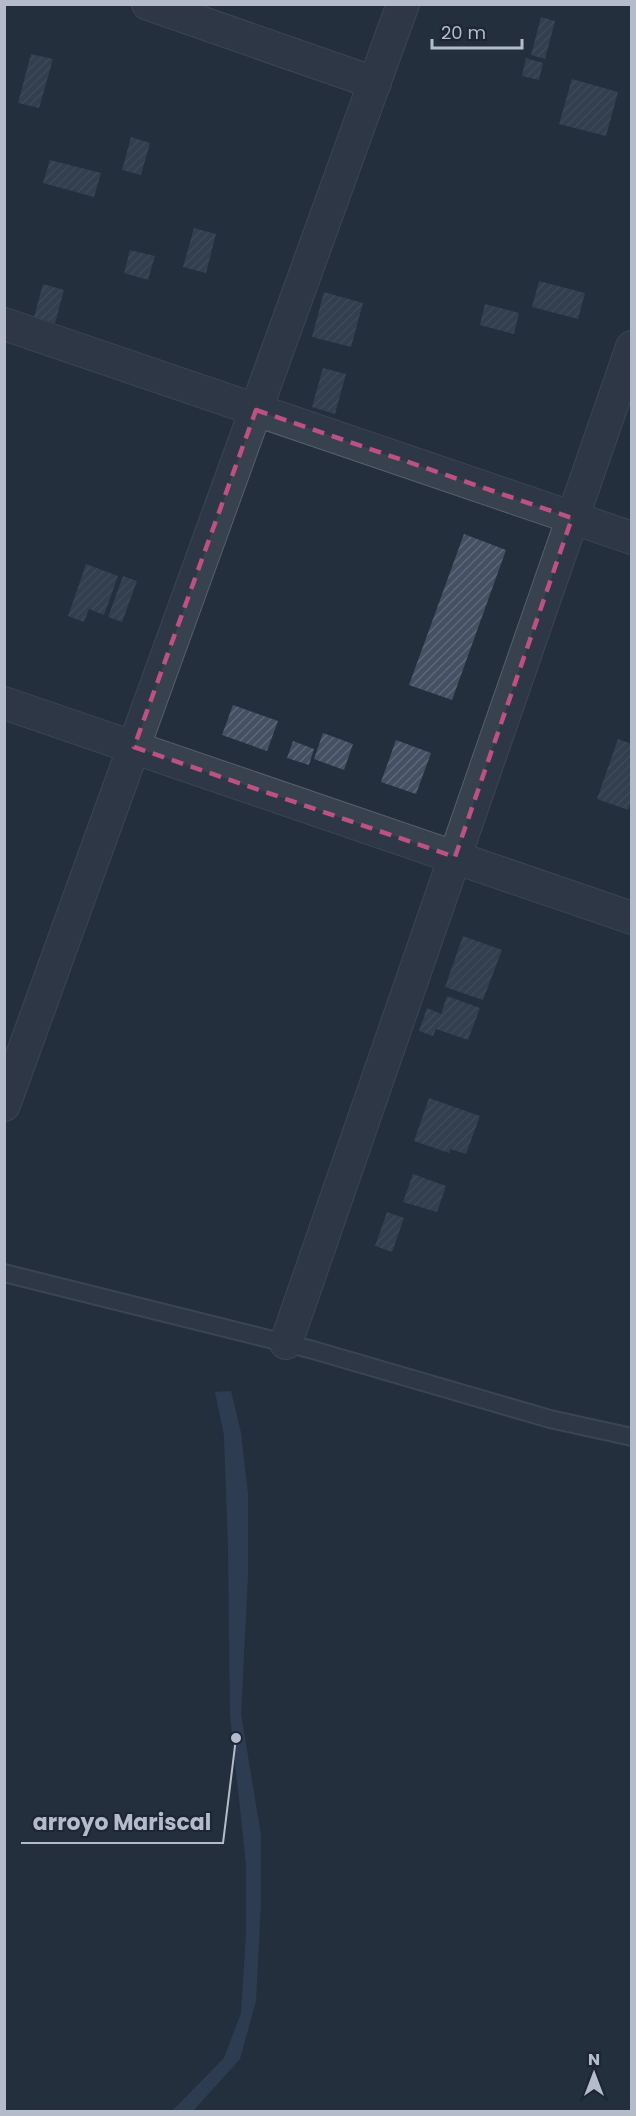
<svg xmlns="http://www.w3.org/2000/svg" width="636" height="2116" font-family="Poppins,sans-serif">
  <defs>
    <pattern id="building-hatch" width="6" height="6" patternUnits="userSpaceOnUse" patternTransform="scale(1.5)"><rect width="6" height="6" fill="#455162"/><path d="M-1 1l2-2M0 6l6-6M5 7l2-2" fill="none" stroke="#5d6877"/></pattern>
  </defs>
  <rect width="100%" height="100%" fill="#242f3e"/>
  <path fill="#394c67" d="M231 1391 241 1433 248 1494V1575L241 1714 261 1835V1901L256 2001 240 2059 193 2111H172L224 2058 241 2013 246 1934V1864L230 1715 228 1547 224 1435 215 1392Z"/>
  <path fill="url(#building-hatch)" d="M541 17 555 21 545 59 531 55Z
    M31 54 53 59 39 108 18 103Z
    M526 58 543 63 539 80 522 76Z
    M572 79 618 92 606 136 559 124Z
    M131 137 150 143 141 175 122 170Z
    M50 160 101 173 94 197 43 183Z
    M194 228 216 234 206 273 183 267Z
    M130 250 155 256 148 280 124 273Z
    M539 281 585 293 578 319 532 307Z
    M43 284 64 290 55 323 34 317Z
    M324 292 363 303 351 347 312 337Z
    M485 304 519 313 514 334 480 325Z
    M323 368 346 374 335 414 312 407Z
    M464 534 506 550 452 700 409 685Z
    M86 564 118 576 104 615 89 609 84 622 68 616Z
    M123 576 137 581 122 622 108 617Z
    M233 705 278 721 267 751 222 735Z
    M323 733 353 744 344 770 314 759Z
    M618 739 632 744V800L628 810 597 799Z
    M396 740 431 753 416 794 381 782Z
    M293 741 314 749 309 765 287 758Z
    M463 936 502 950 483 1000 445 987Z
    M447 996 480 1008 468 1040 436 1029 433 1036 419 1031 427 1008 441 1014Z
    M429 1098 480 1116 466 1154 450 1149 449 1153 414 1141Z
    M413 1174 446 1186 437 1212 403 1202Z
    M387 1212 404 1218 392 1252 375 1246Z"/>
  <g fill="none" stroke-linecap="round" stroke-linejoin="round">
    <defs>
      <path id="lane" d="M4 1273 313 1350 550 1419 632 1437"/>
      <path id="street" d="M148 4 375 83
        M4 324 632 538
        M4 703 632 918
        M4 1105 403 4
        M286 1343 632 347"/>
    </defs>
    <use href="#lane" stroke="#565f6c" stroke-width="20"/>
    <use href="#street" stroke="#565f6c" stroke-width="34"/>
    <use href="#lane" stroke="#38414e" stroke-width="16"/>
    <use href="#street" stroke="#38414e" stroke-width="32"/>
  </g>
  <path d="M0 0H636V2116H0ZM256 410 572 518 455 857 134 747Z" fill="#242f3e" fill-opacity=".55" fill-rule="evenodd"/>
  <path fill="none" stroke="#bd5182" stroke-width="4.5" stroke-dasharray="12 8" stroke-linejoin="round" d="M256 410 572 518 455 857 134 747Z"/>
  <path fill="none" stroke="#b4bcc9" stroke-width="2" d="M236 1738L223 1843H21"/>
  <circle fill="#b4bcc9" stroke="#1d2633" stroke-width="2" cx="236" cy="1738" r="6"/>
  <g font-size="22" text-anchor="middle" font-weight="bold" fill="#b4bcc9" stroke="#1d2633" stroke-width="4.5" stroke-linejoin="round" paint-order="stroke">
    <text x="122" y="1830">arroyo Mariscal</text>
  </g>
  <rect width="636" height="2116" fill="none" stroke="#b4bcc9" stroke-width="12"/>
  <g transform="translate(594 2074)" stroke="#1d2633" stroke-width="4.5" paint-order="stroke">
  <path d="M0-4.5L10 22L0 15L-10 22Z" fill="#b4bcc9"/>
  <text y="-9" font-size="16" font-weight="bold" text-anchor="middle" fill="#b4bcc9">N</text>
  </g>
  <path d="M432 39v9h90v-9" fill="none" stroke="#b4bcc9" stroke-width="3"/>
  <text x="441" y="39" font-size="18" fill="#b4bcc9" stroke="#1d2633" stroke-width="4.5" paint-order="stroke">20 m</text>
</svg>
